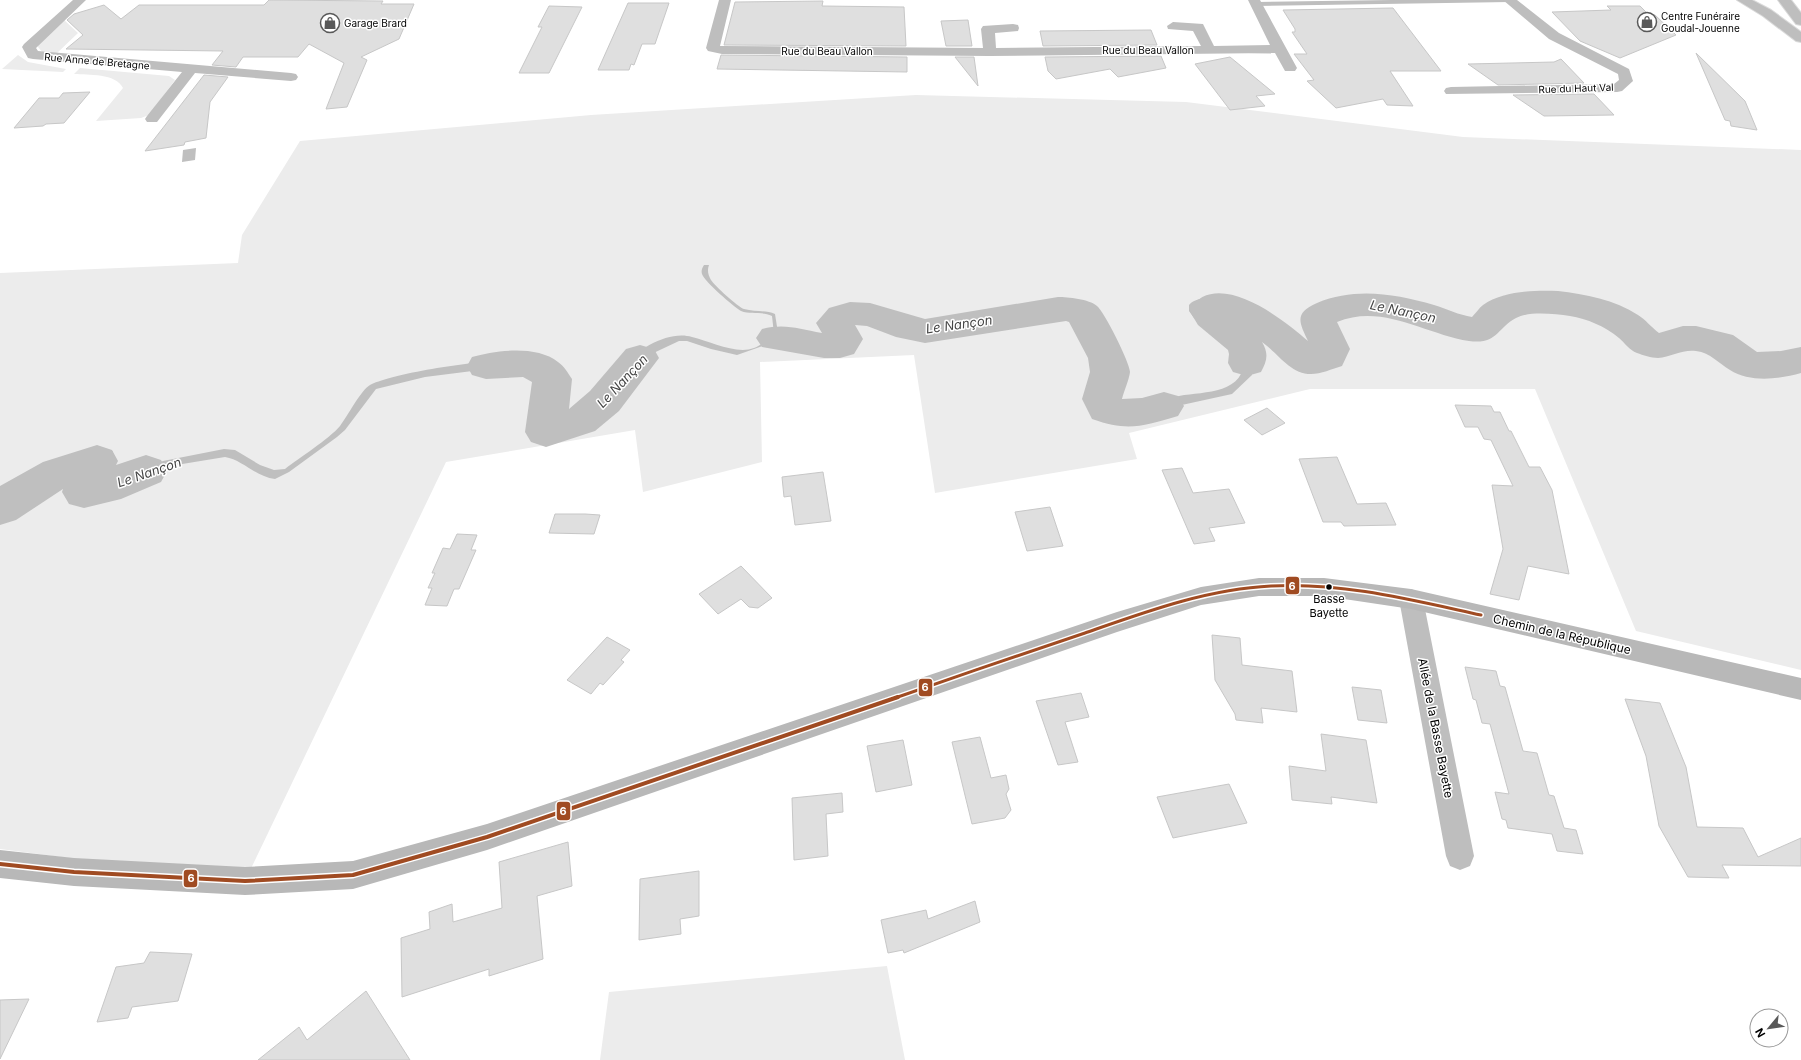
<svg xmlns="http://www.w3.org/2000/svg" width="1801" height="1060" font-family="Inter,sans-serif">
  <rect width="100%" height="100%" fill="#fff"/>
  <path fill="#ececec" d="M63 19 78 33 55 55 43 53 38 47V43Z
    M18 55 28 62 66 69 63 72 2 69Z
    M80 68 169 76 175 80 149 115 141 118 96 121 123 88C116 73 88 75 74 74Z
    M916 95 1186 102 1463 137 1801 150V670L1636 631 1535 389H1310L1129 433 1137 459 935 493 914 355 760 362 762 462 643 492 635 430 446 462 245 881 0 849V273L238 263 242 235 300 141 591 115Z
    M887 966 905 1060H600L609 992Z"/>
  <path fill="#bfbfbf" d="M196 148 195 160 182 162 183 150Z
    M704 265H709C707 270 708 275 711 280 715 286 738 307 744 309 755 312 766 310 775 314L778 333 834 346 839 345 841 341 828 329 829 320 845 311H866L886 313 929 330 1063 304 1074 305 1094 312 1128 372 1114 404 1118 410C1143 415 1149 405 1170 398 1192 391 1235 397 1243 369 1246 359 1244 351 1240 342L1207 327 1194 318 1189 311V305C1208 285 1264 312 1282 326 1295 337 1302 355 1320 360L1336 354 1310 327 1308 320 1343 305 1368 300 1390 306 1421 307 1485 328 1487 310 1491 306 1517 301 1557 296H1578L1610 304 1648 331 1658 343 1687 332 1735 344 1756 363 1792 360 1801 356V365L1753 367 1727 346 1688 340 1658 349C1654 346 1649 344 1645 340 1642 337 1640 332 1635 329 1594 302 1554 301 1507 311L1489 331C1464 330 1441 318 1416 312 1403 309 1381 306 1368 305 1354 304 1333 313 1322 320L1337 354V361L1311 364C1283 338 1259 309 1218 307L1207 315C1221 325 1243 334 1251 350 1255 357 1252 367 1252 375L1232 394 1168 408 1138 418 1118 416 1105 408 1114 380 1115 367 1090 317 1074 311H1058L929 334C898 330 865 301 836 327L843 337 850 342 840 352 789 339 777 341 737 355 711 349 687 341H679L645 357 600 416C585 426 566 432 548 436L554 392V379L533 366 519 365 425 377 376 389 345 430 337 437 289 472 275 479C256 477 243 460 225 457L170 466 85 497 102 462C75 471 47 480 22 496 15 501 8 507 0 512V507L25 486 85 460 113 451 106 487 163 461 224 449 235 450 260 465 274 470 285 469C299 458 329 439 340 426 347 417 361 390 370 385 396 371 547 346 564 371 573 385 562 409 559 424L594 414C604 398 612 379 624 365 639 348 670 330 692 337 710 341 736 355 754 348 761 346 768 338 774 334L772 316C762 311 751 315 741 311 734 307 704 281 702 274 701 271 702 268 704 265Z"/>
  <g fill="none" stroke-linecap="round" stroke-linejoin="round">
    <path fill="#bfbfbf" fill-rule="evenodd" d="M1558 291C1585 294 1615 300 1638 315 1646 320 1651 327 1659 333L1683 326H1696L1733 335 1757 352 1781 351 1801 347V373C1780 379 1750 383 1730 370 1718 363 1711 353 1696 351 1683 349 1671 357 1658 358 1651 358 1643 355 1637 353 1629 350 1625 343 1619 338 1605 326 1587 319 1570 316 1554 314 1530 311 1516 318 1497 328 1497 345 1469 341 1425 334 1382 303 1337 322L1350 349 1342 366C1332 369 1321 374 1311 374 1290 374 1278 353 1262 342 1269 354 1267 361 1261 372L1247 376 1233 372 1228 363 1229 354 1228 350 1198 325 1189 310C1216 267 1282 318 1308 341 1299 322 1294 313 1317 303 1356 287 1395 294 1434 305 1447 309 1459 315 1472 317 1476 313 1479 308 1483 305 1503 291 1534 290 1558 291Z
      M1058 297C1068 297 1089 299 1097 306 1104 311 1130 363 1130 372 1129 380 1124 391 1122 399L1142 398 1164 392 1178 396 1184 406 1178 416C1142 426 1129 432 1092 419L1082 399 1090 372 1088 358 1069 322 1066 321 925 343 896 337 867 326 855 325 863 339 854 354 840 358H824L762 347 756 338 762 329C785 323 799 329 822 333L816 323 829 308 850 302 870 303 925 319Z
      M640 345 654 349 659 358 619 411 595 431 546 447 531 442 525 432 532 382 523 377 486 379 472 375 467 366 472 357C496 350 537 345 558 362 564 366 568 373 572 379L569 409 590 391 626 349Z
      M97 445 112 450 118 461 116 465 146 455 161 460 167 471 161 482 121 499 84 508 69 504 62 492 63 489 16 520 0 525V486L43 462Z"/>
  </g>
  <path fill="#dfdfdf" stroke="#c7c7c7" d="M269 0 383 1 381 4H414L399 39 361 57 367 60 347 107 326 109 344 63 309 44 298 57H243L236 67 212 65 223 51 66 49 83 35 67 20 74 14 104 5 121 19 139 5H264Z
    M823 1 822 6 904 7 906 46 724 45 735 2Z
    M628 3H669L655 44H642L634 65 631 64 629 70H598Z
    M549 6 582 7 549 73H519L542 27H538Z
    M1607 6H1640L1649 15H1655L1676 35 1620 58 1580 41 1552 12 1611 10Z
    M1393 8 1441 71H1390L1413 106 1387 105 1383 99 1336 108 1307 81 1314 80 1294 54H1307L1292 32H1295V29L1283 10Z
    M968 20 972 46H946L941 21Z
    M1151 30 1157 45 1043 46 1040 31Z
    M1696 53 1745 101 1757 130 1731 126 1730 121 1725 120Z
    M721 55 907 57V72L717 69Z
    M1161 56 1166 68 1118 77 1110 69 1056 79 1048 71 1045 57Z
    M955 57H974L978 86Z
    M1230 57 1275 94 1256 96 1265 106 1230 110 1195 64Z
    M1561 59 1584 83 1498 85 1468 64 1554 62Z
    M204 75 228 77 210 102 206 138 185 142 184 145 145 151Z
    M90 92 64 123 46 124 43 126 14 128 39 98H59L63 93Z
    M1594 94 1614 115 1544 116 1513 95Z
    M1455 405 1491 406 1494 412H1500L1509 431H1511L1529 467H1540L1552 490 1569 574 1528 566 1519 600 1490 594 1503 549 1492 485 1513 486 1491 440 1484 439 1478 427H1465Z
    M1267 408 1285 423 1262 435 1244 420Z
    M1337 457 1357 504 1386 503 1396 525 1344 526 1341 522H1323L1299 459Z
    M1182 468 1193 493 1229 489 1245 523 1209 528 1215 541 1194 544 1162 470Z
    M823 472 831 521 795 525 791 496 784 497 782 477Z
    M1050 507 1063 546 1027 551 1015 512Z
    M555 514H585L600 515 594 534 549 533Z
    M457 534 477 535 471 550H476L459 589H454L447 606 425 605 432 588H428L435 573H432L443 548 450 549Z
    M741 566 772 598 758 608 749 607 741 599 718 614 699 594Z
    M1212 635 1240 638 1242 665 1292 671 1297 712 1261 708 1263 723 1236 720 1235 714 1215 680Z
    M607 637 630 650 621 660 624 662 603 685 600 683 591 694 567 680Z
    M1465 667 1496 671 1500 686 1505 687 1523 751 1537 753 1549 795 1554 796 1564 828 1576 830 1583 854 1557 851 1552 834 1508 828 1506 820 1502 819 1495 792 1509 794 1490 724 1482 723 1476 700 1473 699Z
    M1352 687 1381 690 1387 723 1358 720Z
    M1081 693 1089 717 1065 722 1078 762 1058 765 1036 701Z
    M1625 699 1660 703 1686 767 1697 827 1743 828 1758 857 1801 838V866L1722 865 1729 878 1688 877 1659 826 1646 756Z
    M1321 734 1366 740 1377 803 1331 797 1332 804 1292 800 1289 766 1326 771Z
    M980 737 991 778 1006 775 1009 789 1006 794 1011 810 1005 818 972 824 952 742Z
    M903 740 912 785 876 792 867 746Z
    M1229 784 1247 823 1173 838 1157 797Z
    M842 793 843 812 826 814 828 856 794 860 792 798Z
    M568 842 572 886 537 896 543 959 489 976V969L402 997 401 938 430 929 429 912 452 904 453 922 502 908 499 862Z
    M699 871V916L680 919 681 934 639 940 640 879Z
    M975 901 980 922 904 953 903 950 888 953 881 920 926 910 928 919Z
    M150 952 192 954 178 1001 132 1007 128 1018 97 1022 116 967 144 963Z
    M366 991 410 1060H258L299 1027 307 1040Z
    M29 999 0 1059V1000Z"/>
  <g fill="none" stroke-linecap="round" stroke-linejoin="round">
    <defs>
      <path id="primary" d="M1737 0H1752L1771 10 1801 32V42L1796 41 1763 16Z
        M1778 0H1791L1801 13V25L1796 24Z"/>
    </defs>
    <use href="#primary" stroke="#dbdbdb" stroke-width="2"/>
    <path fill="#bebebe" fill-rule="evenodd" d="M1391 0H1513L1510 2 1256 6 1253 4 1256 2Z"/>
    <path fill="#bebebe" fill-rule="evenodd" d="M73 0H86L36 48 38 51 291 73 296 74 298 77 296 80 291 81 195 73 157 122H147L145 119 147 116 182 72 33 59 28 58 22 47 24 44Z
      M719 0H731L720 46H722L983 48 981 29 983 26 1013 24 1018 25 1019 28 1018 31 995 33 996 48 1201 46 1193 31 1168 29 1167 26 1173 22 1203 24 1214 46 1270 45 1248 0H1260L1297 68 1295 71H1285L1275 53 990 56 722 54 708 51 706 48Z
      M1503 0H1517L1559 33 1629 69 1633 81 1622 91 1617 92 1446 94 1444 91 1446 88 1451 87 1614 84 1619 80 1618 74 1549 39Z
      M1411 589 1419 592 1423 599 1474 856 1470 866 1460 870 1450 866 1446 856 1399 599 1403 592Z"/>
    <path fill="#b8b8b8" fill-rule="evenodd" d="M1259 578H1324L1411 589 1801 678V700L1411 609 1324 596H1259L1201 605 1117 632 487 850 353 889 245 895 74 886 0 878V850L74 858 245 867 353 861 487 824 1117 612 1201 587Z"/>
    <use href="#primary" fill="#bebebe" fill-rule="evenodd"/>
    <defs>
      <path id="bus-1-far1" d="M895 698C958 676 1022 654 1085 633 1145 612 1207 589 1271 586 1342 582 1412 600 1481 615"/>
      <path id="bus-1" d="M0 864 74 872 245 881 353 875 487 837 898 697"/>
    </defs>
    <use href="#bus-1-far1" stroke="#fff" stroke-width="6"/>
    <use href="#bus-1" stroke="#fff" stroke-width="7"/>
    <use href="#bus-1-far1" stroke="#a04b22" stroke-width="3"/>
    <use href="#bus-1" stroke="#a04b22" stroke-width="4"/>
  </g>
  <defs>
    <symbol id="shop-ring" viewBox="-11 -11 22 22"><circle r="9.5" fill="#fff" stroke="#595959" stroke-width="1.5"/><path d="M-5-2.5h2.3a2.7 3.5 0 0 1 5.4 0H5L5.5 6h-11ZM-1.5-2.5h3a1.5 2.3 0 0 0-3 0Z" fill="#595959"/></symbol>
  </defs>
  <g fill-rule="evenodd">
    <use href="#shop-ring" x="1636" y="11" width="22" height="22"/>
    <use href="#shop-ring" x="319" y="12" width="22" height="22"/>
  </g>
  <circle fill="#000" stroke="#fff" stroke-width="1.5" cx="1329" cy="587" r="3.5"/>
  <g text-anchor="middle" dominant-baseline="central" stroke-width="3" stroke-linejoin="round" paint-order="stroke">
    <g font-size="10" fill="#000" stroke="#fff" text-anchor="start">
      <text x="1661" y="16">Centre Funéraire<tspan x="1661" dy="12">Goudal-Jouenne</tspan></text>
      <text x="344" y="23">Garage Brard</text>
    </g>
    <g font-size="10" fill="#000" stroke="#fff">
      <text x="1148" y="50">Rue du Beau Vallon</text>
      <text x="827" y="51">Rue du Beau Vallon</text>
      <text transform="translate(97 61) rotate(5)">Rue Anne de Bretagne</text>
      <text transform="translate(1576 88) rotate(-2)">Rue du Haut Val</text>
    </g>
    <g font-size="11" fill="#000" stroke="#fff">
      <text x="1329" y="599">Basse<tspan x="1329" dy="14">Bayette</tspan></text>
    </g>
    <g font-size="12" fill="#000" stroke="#fff">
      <text transform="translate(1562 634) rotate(13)">Chemin de la République</text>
      <text transform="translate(1436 728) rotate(79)">Allée de la Basse Bayette</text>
    </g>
    <g font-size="13" font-style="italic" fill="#444" stroke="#fff">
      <text transform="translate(1403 311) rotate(12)">Le Nançon</text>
      <text transform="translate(959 324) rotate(-8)">Le Nançon</text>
      <text transform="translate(622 381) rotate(-47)">Le Nançon</text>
      <text transform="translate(149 472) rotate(-19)">Le Nançon</text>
    </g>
  </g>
  <g stroke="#fff" stroke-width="1.5">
    <rect x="1285" y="576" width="15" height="19" rx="4" fill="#a04b22"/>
    <rect x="918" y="678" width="15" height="19" rx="4" fill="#a04b22"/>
    <rect x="556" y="801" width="15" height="20" rx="4" fill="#a04b22"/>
    <rect x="183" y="869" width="15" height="19" rx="4" fill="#a04b22"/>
  </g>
  <g font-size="11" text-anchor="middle" font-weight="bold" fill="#fff">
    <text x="1292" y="590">6</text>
    <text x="925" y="691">6</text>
    <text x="563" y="815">6</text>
    <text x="191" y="882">6</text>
  </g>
  <g transform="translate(1769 1028) rotate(241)"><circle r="19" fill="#ffffff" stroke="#999999"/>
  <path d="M0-3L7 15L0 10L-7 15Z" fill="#595959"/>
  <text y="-6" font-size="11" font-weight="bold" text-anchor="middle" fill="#000000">N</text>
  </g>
</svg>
